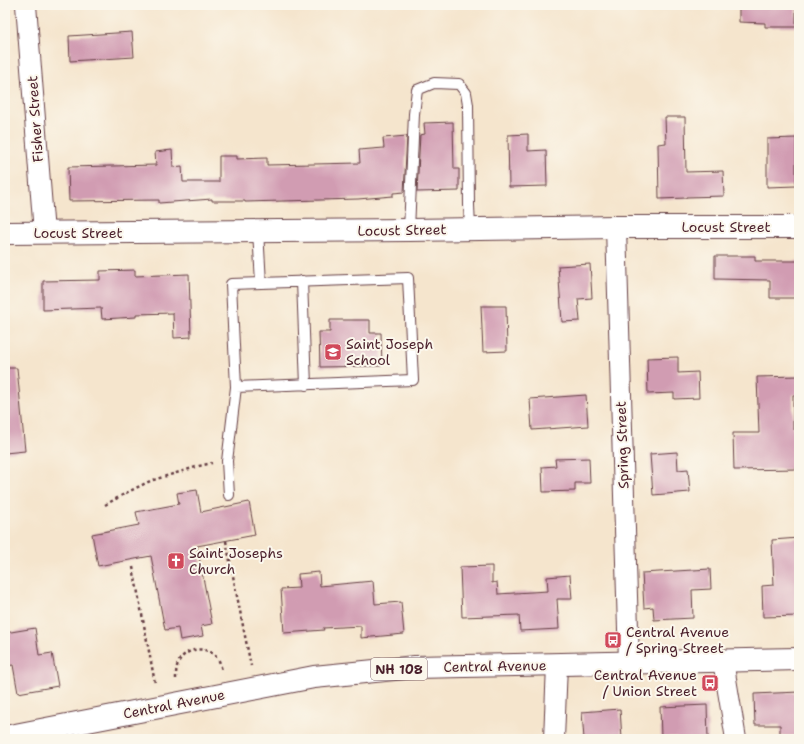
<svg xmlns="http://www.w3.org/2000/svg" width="804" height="744" font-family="'Shantell Sans',sans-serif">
  <rect width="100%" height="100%" fill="#fbf7ec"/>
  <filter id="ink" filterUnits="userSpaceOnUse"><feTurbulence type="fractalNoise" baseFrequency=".025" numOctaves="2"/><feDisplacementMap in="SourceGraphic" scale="8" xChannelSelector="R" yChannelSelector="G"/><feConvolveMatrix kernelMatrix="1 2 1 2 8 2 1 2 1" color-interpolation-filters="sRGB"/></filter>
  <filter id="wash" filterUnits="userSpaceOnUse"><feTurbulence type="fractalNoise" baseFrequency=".012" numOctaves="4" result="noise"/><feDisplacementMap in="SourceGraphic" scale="16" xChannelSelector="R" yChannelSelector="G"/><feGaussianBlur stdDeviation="0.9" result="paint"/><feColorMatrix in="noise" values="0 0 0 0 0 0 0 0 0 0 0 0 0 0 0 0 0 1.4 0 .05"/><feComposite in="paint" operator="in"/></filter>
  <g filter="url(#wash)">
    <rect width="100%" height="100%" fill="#f5e5cd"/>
    <g id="blocks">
      <path fill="#d19cb2" d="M739 5H796V27H765V23L739 22Z
        M132 32 134 57 70 61 69 36Z
        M665 117H685L686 172 723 171 724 196 686 197V198L659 199 658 144 666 143Z
        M453 122 454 169H459V191L417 192 420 135 425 134 424 123Z
        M528 134V151L546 150 547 186 509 187 508 135Z
        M407 136 404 192 393 193V196L358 199 245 202V201H212V199L159 203V200L69 201 68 167 156 165 155 152 172 150 173 167 182 166 183 182H219V156H237V159L267 158V165L360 163 359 150 384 148 383 138Z
        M796 138V186L767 187V139Z
        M715 256H755V261H799V298H770V280L715 279Z
        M590 264 592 298 578 299 580 321 562 322 558 266Z
        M135 270V276L189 274 191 337 174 338 173 313 136 314V317L102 319 101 308 43 310V281L100 280V271Z
        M481 306H506L507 351 483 352Z
        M330 320H370V333H381L382 366 320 367 319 332H330Z
        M678 357V373L698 372 699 398 674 399V393L648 394 647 358Z
        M5 368H17L25 451 5 453Z
        M799 376V394L793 395V429H799V469L734 470 733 433H759L757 377Z
        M586 395 588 426 532 430 530 399Z
        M677 452 678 470 688 469 690 492 653 495 650 454Z
        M589 458 590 483H575V491L543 492 542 467 556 466 555 459Z
        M197 490 201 512 249 502 255 535 197 546 212 624 201 626 203 636 180 640 178 628 165 630 151 556 98 566 92 534 139 525 136 512 179 504 177 493Z
        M799 538V616L763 617 762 586 774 585 772 540Z
        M492 566V583L497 582 498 594 548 591 547 577 570 575 572 599H557L559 629 520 631 519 615 462 617 460 567Z
        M710 569 711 589 692 590 693 618 654 620 653 607 644 608 642 573Z
        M319 572 320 586 373 581 375 604 401 602 404 634 361 638V626L323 628 324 630 284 633 281 589 299 588 298 574Z
        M35 628 39 655 52 653 58 686 18 693 13 665 5 666V633Z
        M799 692V736H780V725H755L754 694Z
        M707 705 708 739H677V737H661L660 707Z
        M620 709 622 739H584L582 712Z"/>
    </g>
  </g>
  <g filter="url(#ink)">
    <use href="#blocks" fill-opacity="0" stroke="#643d43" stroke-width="1"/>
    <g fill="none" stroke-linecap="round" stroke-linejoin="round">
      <defs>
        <path id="service" d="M409 230 414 114 417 90 434 83 459 84 466 93 468 105 469 205 470 229
          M258 231 261 283 408 278 413 380 236 387 231 284 261 283
          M302 281 306 385
          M229 495 227 461 230 437 236 387"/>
        <path id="minor" d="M26 5 44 233
          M616 227 629 663
          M723 661 736 739
          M554 739 557 665"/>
        <path id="tertiary" d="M5 233 409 230 616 227H799"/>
        <path id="primary" d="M5 737 314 677 415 667 799 659"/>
      </defs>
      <use href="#service" stroke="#643d43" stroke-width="12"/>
      <use href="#minor" stroke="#643d43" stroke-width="22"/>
      <use href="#tertiary" stroke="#643d43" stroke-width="24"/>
      <use href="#primary" stroke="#643d43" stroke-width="24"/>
      <path stroke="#643d43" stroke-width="2.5" stroke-dasharray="3 3" stroke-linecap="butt" d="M105 505 126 493 150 481 199 466 212 463
        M226 541 251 666
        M133 567 155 683
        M176 679C176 673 176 667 179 661 187 647 209 645 218 659 220 662 221 667 222 671"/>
      <use href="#service" stroke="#fff" stroke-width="10"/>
      <use href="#minor" stroke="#fff" stroke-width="20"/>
      <use href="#tertiary" stroke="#fff" stroke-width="22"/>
      <use href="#primary" stroke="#fff" stroke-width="22"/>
    </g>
  </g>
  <defs>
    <symbol id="school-square" viewBox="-11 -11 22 22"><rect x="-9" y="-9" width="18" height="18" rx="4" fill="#d1495b" stroke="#fbf7ec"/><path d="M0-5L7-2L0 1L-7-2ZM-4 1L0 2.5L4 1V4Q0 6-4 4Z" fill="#fff"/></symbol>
    <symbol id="church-square" viewBox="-11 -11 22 22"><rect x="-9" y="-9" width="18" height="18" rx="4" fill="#d1495b" stroke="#fbf7ec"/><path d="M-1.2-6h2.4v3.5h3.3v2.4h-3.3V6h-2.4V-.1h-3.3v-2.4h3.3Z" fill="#fff"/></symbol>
    <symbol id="bus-square" viewBox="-11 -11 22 22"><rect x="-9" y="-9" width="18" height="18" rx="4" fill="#d1495b" stroke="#fbf7ec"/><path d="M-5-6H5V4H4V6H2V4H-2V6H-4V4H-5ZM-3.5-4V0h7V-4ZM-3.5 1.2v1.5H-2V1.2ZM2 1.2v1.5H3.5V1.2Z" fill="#fff"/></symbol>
  </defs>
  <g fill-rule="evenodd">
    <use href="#school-square" x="323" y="342" width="20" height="20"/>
    <use href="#church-square" x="166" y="551" width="20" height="20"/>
    <use href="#bus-square" x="603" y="630" width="20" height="20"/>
    <use href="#bus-square" x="700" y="673" width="20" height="20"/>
  </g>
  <g text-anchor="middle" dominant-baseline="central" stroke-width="4" stroke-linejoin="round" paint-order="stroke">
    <rect fill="#fbf7ec" stroke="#7f6065" stroke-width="1" x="371" y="658" width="56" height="22" rx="3"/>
    <g font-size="13" font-weight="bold" fill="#4a1f2b">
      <text x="399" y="669">NH 108</text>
    </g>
    <g font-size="14" fill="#4a1f2b" stroke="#fbf7ec">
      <text transform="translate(35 119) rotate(-94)">Fisher Street</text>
      <text x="726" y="227">Locust Street</text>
      <text transform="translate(402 230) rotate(-1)">Locust Street</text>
      <text x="78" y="233">Locust Street</text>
      <text transform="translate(622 445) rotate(-92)">Spring Street</text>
      <text transform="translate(495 666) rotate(-1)">Central Avenue</text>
      <text transform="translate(174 704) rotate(-11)">Central Avenue</text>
    </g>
    <g font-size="14" fill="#4a1f2b" stroke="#fbf7ec" text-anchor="start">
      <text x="346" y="344">Saint Joseph<tspan x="346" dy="16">School</tspan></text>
      <text x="189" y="553">Saint Josephs<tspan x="189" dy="16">Church</tspan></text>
      <text x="626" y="632">Central Avenue<tspan x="626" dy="16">/ Spring Street</tspan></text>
      <text x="697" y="675" text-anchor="end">Central Avenue<tspan x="697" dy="16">/ Union Street</tspan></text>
    </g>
  </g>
  <rect width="804" height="744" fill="none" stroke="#fbf7ec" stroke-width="20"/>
</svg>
